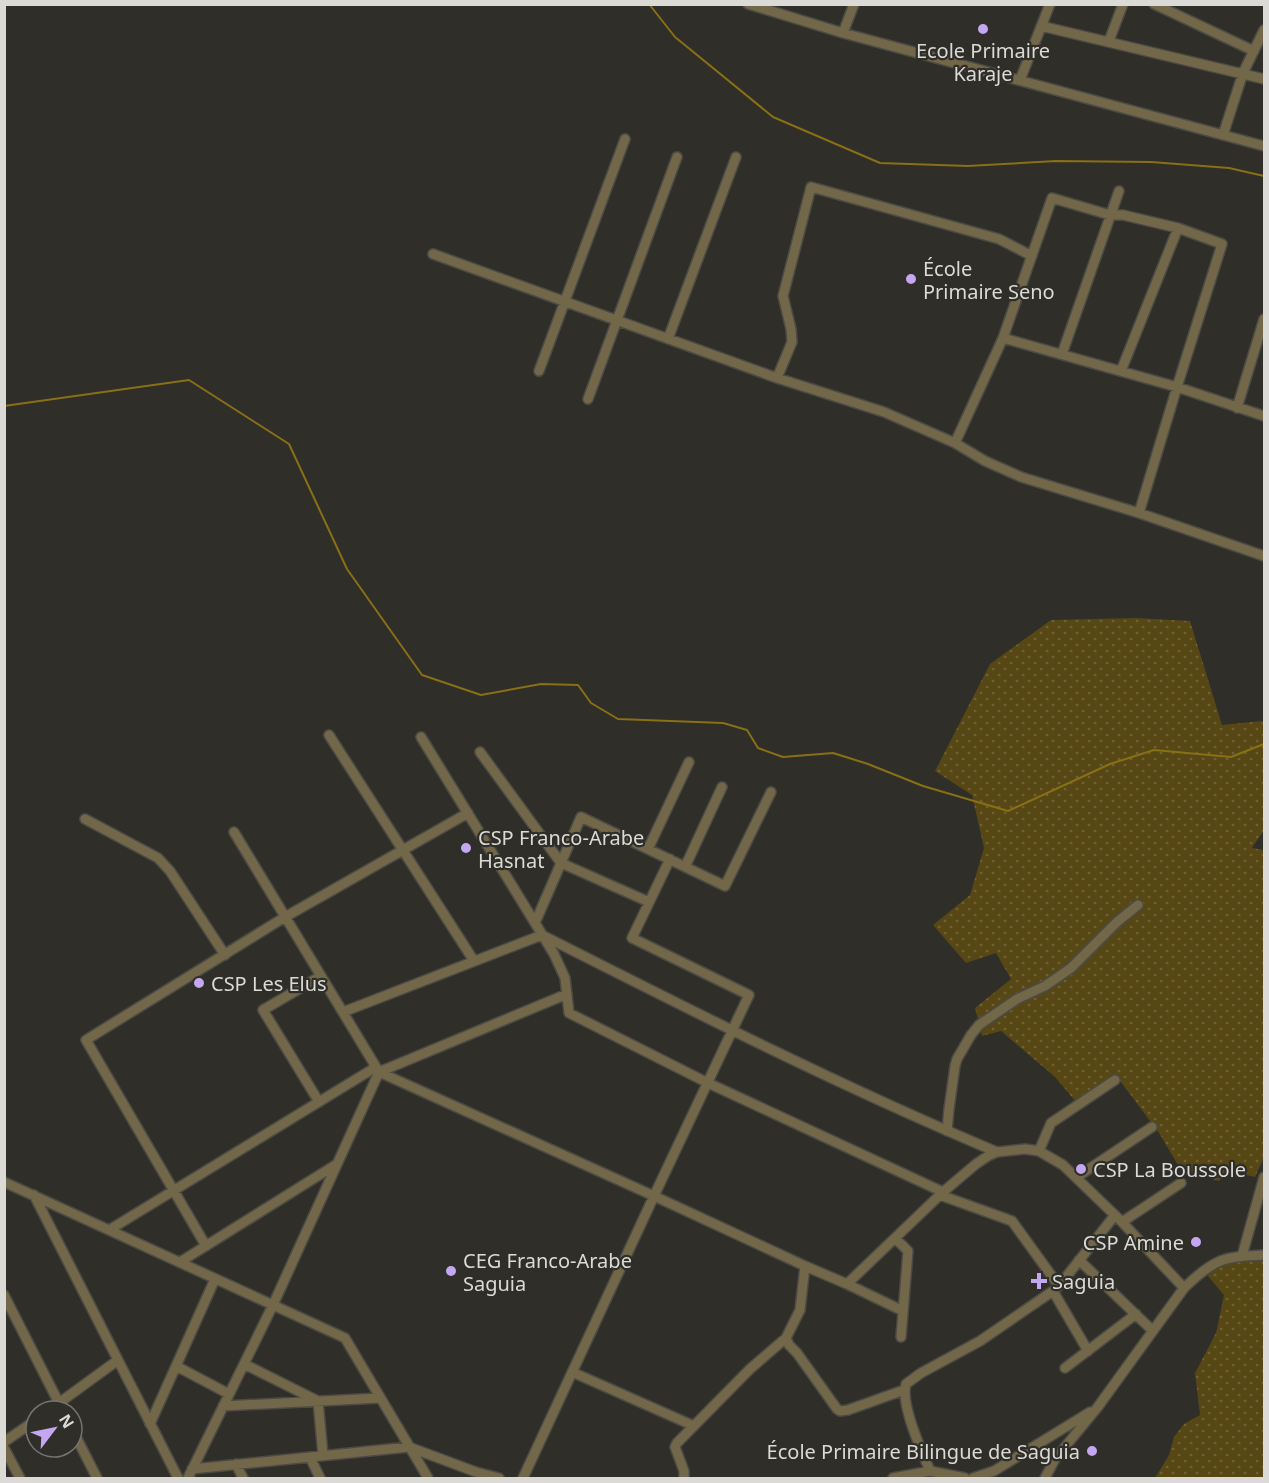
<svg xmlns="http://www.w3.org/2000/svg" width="1269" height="1483" font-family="'Noto Sans',sans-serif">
  <defs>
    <pattern id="grass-dots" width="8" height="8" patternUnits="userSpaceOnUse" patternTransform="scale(1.5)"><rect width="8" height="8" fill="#564715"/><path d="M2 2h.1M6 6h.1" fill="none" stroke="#6e6136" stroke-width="1.8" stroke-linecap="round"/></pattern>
  </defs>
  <rect width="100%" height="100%" fill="#2f2e29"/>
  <path fill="url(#grass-dots)" d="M1136 618 1190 621 1222 725 1262 721 1264 725V830L1252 848 1264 850V1157L1255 1177 1228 1171 1219 1181 1181 1170 1159 1133 1115 1074 1076 1102 1055 1077 1001 1031 982 1036 975 1008 1011 979 996 953 966 963 933 925 970 895 984 848 972 795 935 771 990 664 1051 620Z
    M1260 1259 1264 1262V1478H1155L1169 1455 1174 1437 1184 1424 1200 1415 1195 1373 1216 1333 1224 1295 1207 1275 1225 1261Z"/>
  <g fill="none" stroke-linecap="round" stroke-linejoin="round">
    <path stroke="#896f16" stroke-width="2" d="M649 4 675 37 773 117 880 163 968 166 1056 161 1151 162 1229 168 1264 176
      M4 406 189 380 289 444 347 569 422 675 481 695 541 684 578 685 591 703 618 719 723 723 747 730 758 748 783 757 833 753 868 764 923 786 1008 811 1110 764 1154 750 1231 757 1264 744"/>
    <defs>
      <path id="minor" d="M748 4 843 33 1264 146
        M1154 4 1254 51
        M1041 26 1264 79
        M843 33 854 4
        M1109 41 1123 4
        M1020 80 1050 4
        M1223 135 1243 73 1264 30
        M433 254 777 378 884 412 955 443 985 461 1021 477 1139 513 1264 556
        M1003 338 1177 387 1264 416
        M668 339 736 157
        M1062 354 1119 191
        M539 371 625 139
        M1121 371 1178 228
        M777 378 792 342 791 329 783 296 811 187 999 239 1032 256
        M588 399 677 157
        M1237 408 1264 319
        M955 443 1003 338 1052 198 1110 215H1123L1178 228 1222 244 1177 387 1139 513
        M329 735 474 961
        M421 737 554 954 565 978 569 1013 708 1083 943 1192
        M480 752 561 863 649 902
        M85 819 158 858 170 871 225 955
        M234 832 379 1072 654 1196 805 1266 847 1284 903 1311
        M648 849 689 762
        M685 867 722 787
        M535 923 581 817 725 886 771 792
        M343 1012 542 935C692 1011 842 1087 997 1152
        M319 1102 263 1010 321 976
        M947 1131 949 1109 955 1066 957 1059 971 1035 979 1025 1017 999 1045 986 1071 968 1117 922 1138 905
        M1039 1151 1051 1123 1115 1080
        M1077 1177 1152 1127
        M4 1182 345 1338 428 1478
        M34 1195 178 1478
        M940 1195 1012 1221 1059 1286
        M1122 1222 1181 1183
        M109 1230 376 1067
        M895 1238 908 1251 901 1337
        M206 1246 86 1040 285 917 468 813
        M1242 1256 1264 1177
        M1079 1260 1153 1331
        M180 1262 337 1164
        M805 1266 800 1310 786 1338 789 1345 797 1353 837 1409 840 1411 848 1410 904 1390
        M847 1284 943 1192 976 1164 988 1156 997 1152 1025 1149 1039 1151 1063 1165 1122 1222 1184 1288
        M1053 1291 1088 1351
        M4 1295 63 1411
        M244 1364 318 1401 323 1455
        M176 1366 229 1394
        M1065 1368 1136 1314
        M572 1372 694 1426
        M223 1406 380 1398
        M48 1411 118 1360
        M150 1424 215 1279
        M72 1429 97 1478
        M4 1442 36 1420
        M4 1448 20 1478
        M310 1457 320 1478
        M236 1464 243 1478
        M192 1469 409 1447 476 1472 499 1478
        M930 1471 965 1478
        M188 1478 273 1305 379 1072 567 994
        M523 1478 654 1196 749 995 632 938 670 859
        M684 1478V1471L675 1447 677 1443 750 1369 786 1338
        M893 1478 930 1471C922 1452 900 1404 906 1384L921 1373 980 1341 1053 1291 1059 1286 1115 1215
        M973 1478 994 1471 1090 1412
        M1045 1478 1055 1459 1097 1408 1184 1288C1215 1258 1223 1257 1264 1255"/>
    </defs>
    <use href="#minor" stroke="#4b4a45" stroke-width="12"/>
    <use href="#minor" stroke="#726748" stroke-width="9"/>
  </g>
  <g fill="#c5a6f1" stroke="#2f2e29" stroke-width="2">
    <circle cx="983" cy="29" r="6"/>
    <circle cx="911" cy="279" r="6"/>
    <circle cx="466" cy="848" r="6"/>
    <circle cx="199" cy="983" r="6"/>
    <circle cx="1081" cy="1169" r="6"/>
    <circle cx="1196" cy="1242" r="6"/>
    <circle cx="451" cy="1271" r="6"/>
    <path d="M1036 1272h6v6h6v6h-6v6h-6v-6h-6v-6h6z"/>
    <circle cx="1092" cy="1451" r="6"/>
  </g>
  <g text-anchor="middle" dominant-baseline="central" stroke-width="4.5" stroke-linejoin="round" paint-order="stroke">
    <g font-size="20" fill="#dbdad7" stroke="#2f2e29" text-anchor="start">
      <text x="983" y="50" text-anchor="middle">Ecole Primaire<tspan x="983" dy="23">Karaje</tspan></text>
      <text x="923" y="268">École<tspan x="923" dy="23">Primaire Seno</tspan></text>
      <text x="478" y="837">CSP Franco-Arabe<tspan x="478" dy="23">Hasnat</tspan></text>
      <text x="211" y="983">CSP Les Elus</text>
      <text x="1093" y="1169">CSP La Boussole</text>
      <text x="1184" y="1242" text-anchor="end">CSP Amine</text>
      <text x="463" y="1260">CEG Franco-Arabe<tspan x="463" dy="23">Saguia</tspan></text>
      <text x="1052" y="1281">Saguia</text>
      <text x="1080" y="1451" text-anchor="end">École Primaire Bilingue de Saguia</text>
    </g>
  </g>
  <rect width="1269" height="1483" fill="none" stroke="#dbdad7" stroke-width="12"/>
  <g transform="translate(54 1429) rotate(58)"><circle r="28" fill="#2f2e29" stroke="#74736f" stroke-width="1.5"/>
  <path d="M0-4.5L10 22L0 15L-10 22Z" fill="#c5a6f1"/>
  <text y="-9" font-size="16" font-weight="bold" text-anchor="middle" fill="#dbdad7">N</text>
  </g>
</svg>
